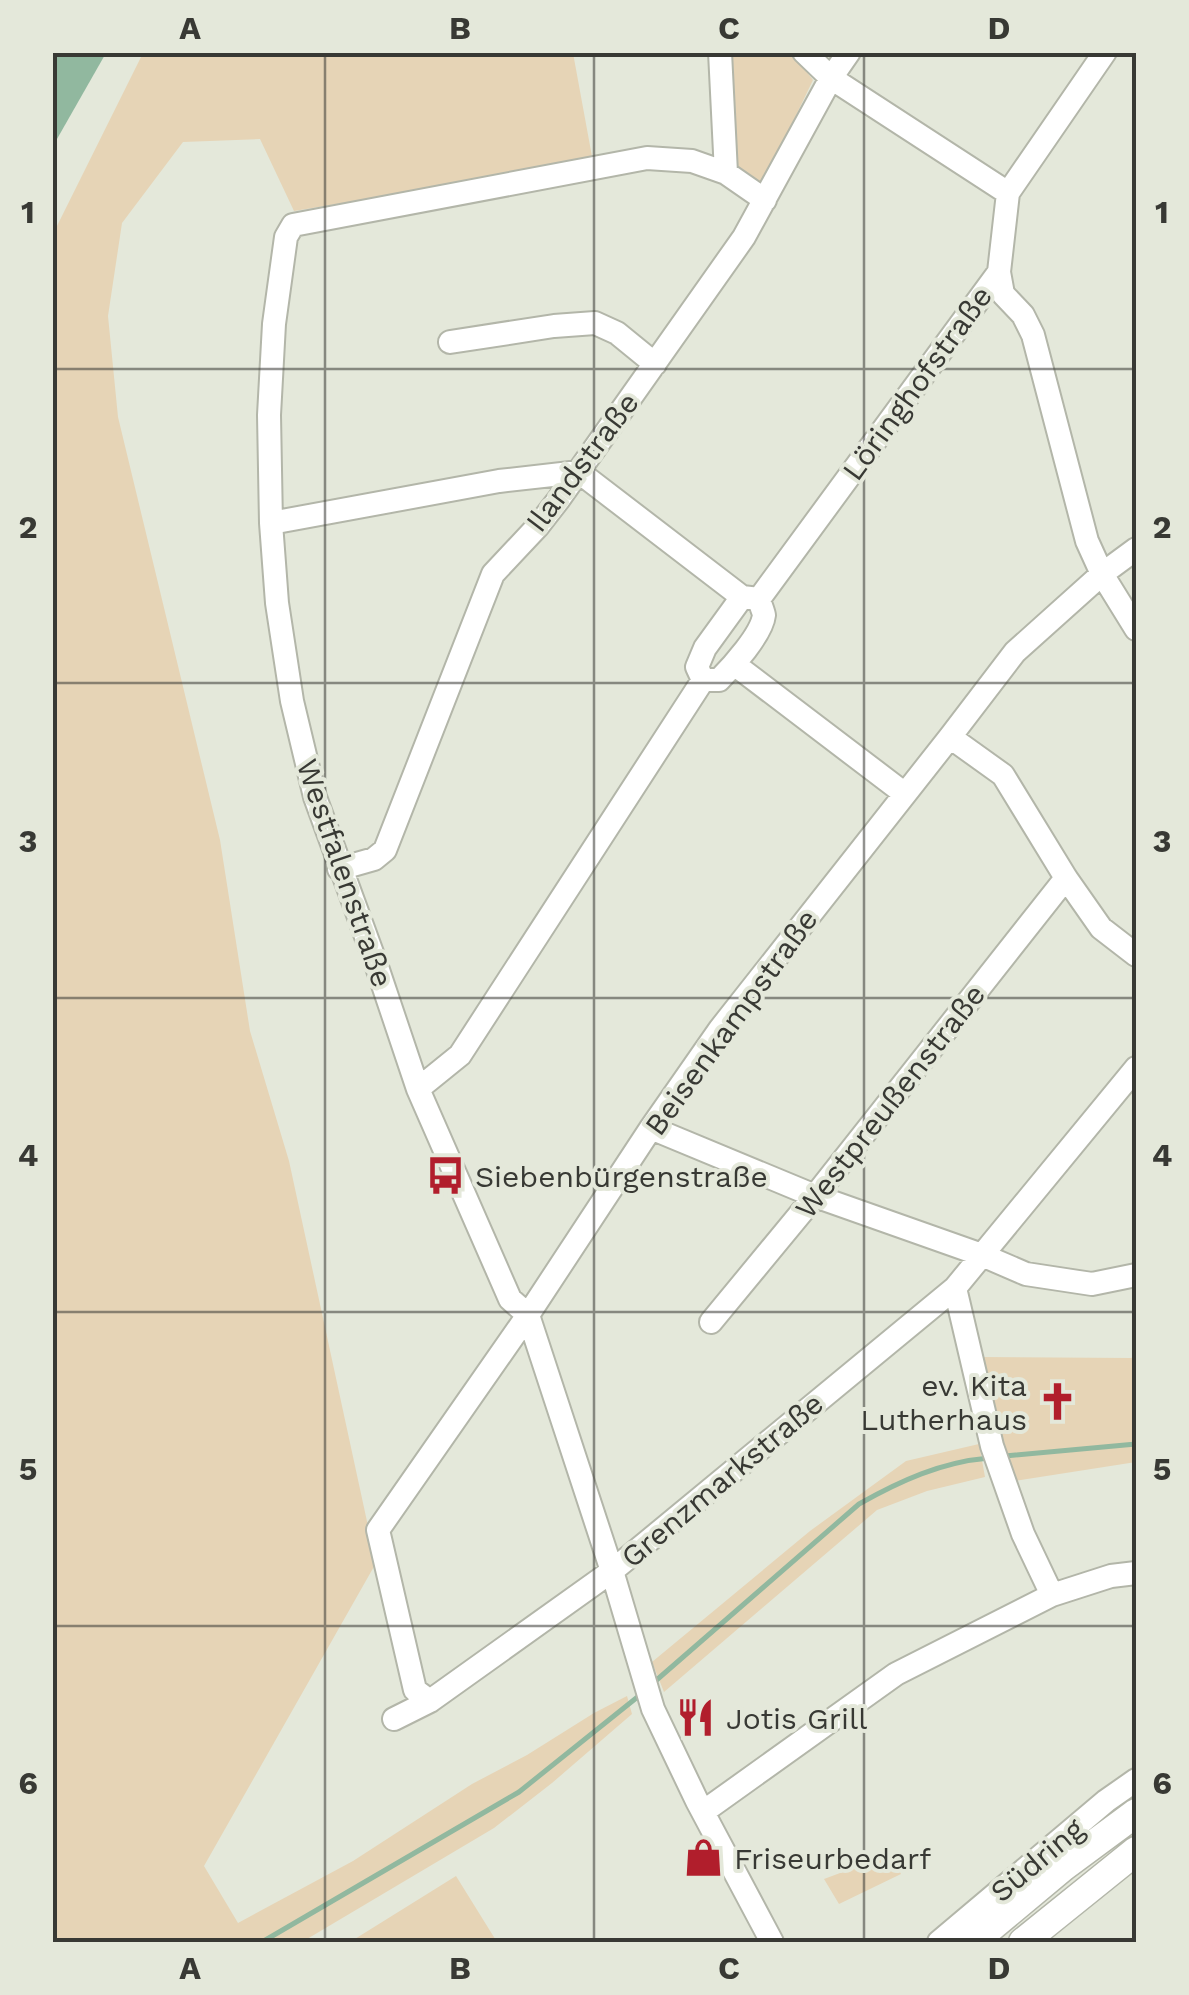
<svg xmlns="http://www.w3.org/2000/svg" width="1189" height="1995" font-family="'Work Sans',sans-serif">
  <rect width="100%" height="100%" fill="#e4e8da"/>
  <path fill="#e6d4b6" d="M143 53H573L593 162 294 211 260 139 183 142 122 223 108 316 118 417 220 840 250 1031 289 1161 376 1563 204 1866 238 1923 353 1861 472 1784 527 1755 594 1713 627 1696 632 1714 552 1783 494 1828 302 1942H53L52 236Z
    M729 53H792L813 80 762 186 738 171Z
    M1136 1356V1462L1014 1481 979 1357 1131 1358Z
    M979 1444 985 1477 927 1491 877 1510 664 1692 652 1662 810 1531 906 1461Z
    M891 1854 901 1874 839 1904 824 1879Z
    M456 1876 497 1942H350Z"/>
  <path fill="#91b89f" d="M53 52 106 53 53 146 52 53Z"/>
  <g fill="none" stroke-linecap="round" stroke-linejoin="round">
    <path stroke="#91b89f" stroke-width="5" d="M1005 1456 1136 1444
      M652 1684 859 1504C900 1481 941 1462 989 1458
      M262 1942 519 1792 640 1695"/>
    <defs>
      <path id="minor" d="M720 52 726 173
        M804 52 831 78 1008 193
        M999 272 1003 294 1023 315 1033 335 1087 541 1102 574 1136 629
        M450 342 554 326 595 323 617 333 655 364
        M271 523 499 481 579 472 742 597
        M742 597 759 599C759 601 764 613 764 615 762 634 732 667 719 680H703L697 667 705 648Z
        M759 599 999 272 1008 193 1105 52
        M734 664 905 794
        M950 737 1003 775 1066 878 1101 928 1136 955
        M339 869 374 859 385 850 493 574 538 526 559 499 744 237 831 78 849 52
        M418 1089 460 1055 703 680
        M651 1128 815 1196 982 1255 1026 1274 1092 1284 1136 1275
        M955 1288 992 1446 1023 1534 1052 1595
        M528 1315 510 1299 418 1089 375 961 315 797 292 701 277 603 271 523 269 415 274 324 286 237 293 225 647 158 692 161 726 173 765 200
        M528 1315 612 1571 653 1709 697 1801 772 1942
        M711 1322 815 1196 1066 878
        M430 1701 415 1690 378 1530 528 1315 651 1128 720 1029 950 737 1015 652 1102 574 1136 549
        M394 1719 430 1701 612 1571 955 1288 1136 1068
        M703 1812 896 1674 1052 1595 1111 1576 1136 1573
        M939 1942 1106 1801 1136 1780"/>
      <path id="major" d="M973 1942 1063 1867 1136 1813
        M1023 1942 1136 1851"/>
    </defs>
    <use href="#minor" stroke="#b3b6a9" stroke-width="26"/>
    <use href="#major" stroke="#b3b6a9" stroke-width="31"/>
    <use href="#minor" stroke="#fff" stroke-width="22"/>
    <use href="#major" stroke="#fff" stroke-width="28"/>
  </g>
  <path fill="none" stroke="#383934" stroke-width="2.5" stroke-opacity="0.55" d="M325 52V1942M594 52V1942M864 52V1942M52 369H1136M52 683H1136M52 998H1136M52 1312H1136M52 1626H1136"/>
  <defs>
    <symbol id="bus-bare" viewBox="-9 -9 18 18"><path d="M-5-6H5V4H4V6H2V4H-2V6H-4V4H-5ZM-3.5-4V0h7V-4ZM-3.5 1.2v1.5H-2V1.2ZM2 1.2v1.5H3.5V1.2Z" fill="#b11e2c" stroke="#e4e8da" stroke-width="2.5" paint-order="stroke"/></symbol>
    <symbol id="church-bare" viewBox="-9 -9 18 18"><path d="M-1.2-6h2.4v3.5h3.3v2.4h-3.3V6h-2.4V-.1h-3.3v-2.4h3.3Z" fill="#b11e2c" stroke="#e4e8da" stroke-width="2.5" paint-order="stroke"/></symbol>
    <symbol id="restaurant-bare" viewBox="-9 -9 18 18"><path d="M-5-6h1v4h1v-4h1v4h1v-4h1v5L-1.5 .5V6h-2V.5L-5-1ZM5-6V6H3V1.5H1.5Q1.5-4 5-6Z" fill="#b11e2c" stroke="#e4e8da" stroke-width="2.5" paint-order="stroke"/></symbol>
    <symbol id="shop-bare" viewBox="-9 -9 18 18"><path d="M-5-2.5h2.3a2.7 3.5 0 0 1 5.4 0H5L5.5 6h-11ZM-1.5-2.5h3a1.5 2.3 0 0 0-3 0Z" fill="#b11e2c" stroke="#e4e8da" stroke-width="2.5" paint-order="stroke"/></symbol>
  </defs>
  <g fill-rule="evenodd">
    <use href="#bus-bare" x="418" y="1148" width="55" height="55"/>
    <use href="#church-bare" x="1030" y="1374" width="55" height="55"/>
    <use href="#restaurant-bare" x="668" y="1690" width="55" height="55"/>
    <use href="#shop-bare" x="676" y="1830" width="55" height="55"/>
  </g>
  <g text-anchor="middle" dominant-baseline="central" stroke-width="8" stroke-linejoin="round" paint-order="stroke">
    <g font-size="30" fill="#383934" stroke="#e4e8da">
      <text transform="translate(917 383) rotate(-54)">Löringhofstraße</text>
      <text transform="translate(582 462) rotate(-53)">Ilandstraße</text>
      <text transform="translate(345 873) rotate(71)">Westfalenstraße</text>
      <text transform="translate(731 1022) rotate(-54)">Beisenkampstraße</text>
      <text transform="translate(890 1101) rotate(-52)">Westpreußenstraße</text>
      <text transform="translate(722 1480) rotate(-40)">Grenzmarkstraße</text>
      <text transform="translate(1037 1860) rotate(-40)">Südring</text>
    </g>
    <g font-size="30" fill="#383934" stroke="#e4e8da" text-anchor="start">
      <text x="475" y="1176">Siebenbürgenstraße</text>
      <text x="1027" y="1385" text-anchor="end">ev. Kita<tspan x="1027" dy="34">Lutherhaus</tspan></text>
      <text x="726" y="1718">Jotis Grill</text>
      <text x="734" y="1858">Friseurbedarf</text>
    </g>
  </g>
  <rect width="1189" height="1995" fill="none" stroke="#e4e8da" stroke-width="110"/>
  <rect x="55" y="55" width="1079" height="1885" fill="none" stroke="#383934" stroke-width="4"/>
  <g font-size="32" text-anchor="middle" font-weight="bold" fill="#383934">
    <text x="190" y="39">A</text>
    <text x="460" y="39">B</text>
    <text x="729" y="39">C</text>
    <text x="999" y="39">D</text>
    <text x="28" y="223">1</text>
    <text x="1162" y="223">1</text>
    <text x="28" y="538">2</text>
    <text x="1162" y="538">2</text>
    <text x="28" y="852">3</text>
    <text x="1162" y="852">3</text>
    <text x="28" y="1166">4</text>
    <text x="1162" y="1166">4</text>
    <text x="28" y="1480">5</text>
    <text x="1162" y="1480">5</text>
    <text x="28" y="1794">6</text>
    <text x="1162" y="1794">6</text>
    <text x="190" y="1979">A</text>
    <text x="460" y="1979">B</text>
    <text x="729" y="1979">C</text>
    <text x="999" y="1979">D</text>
  </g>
</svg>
